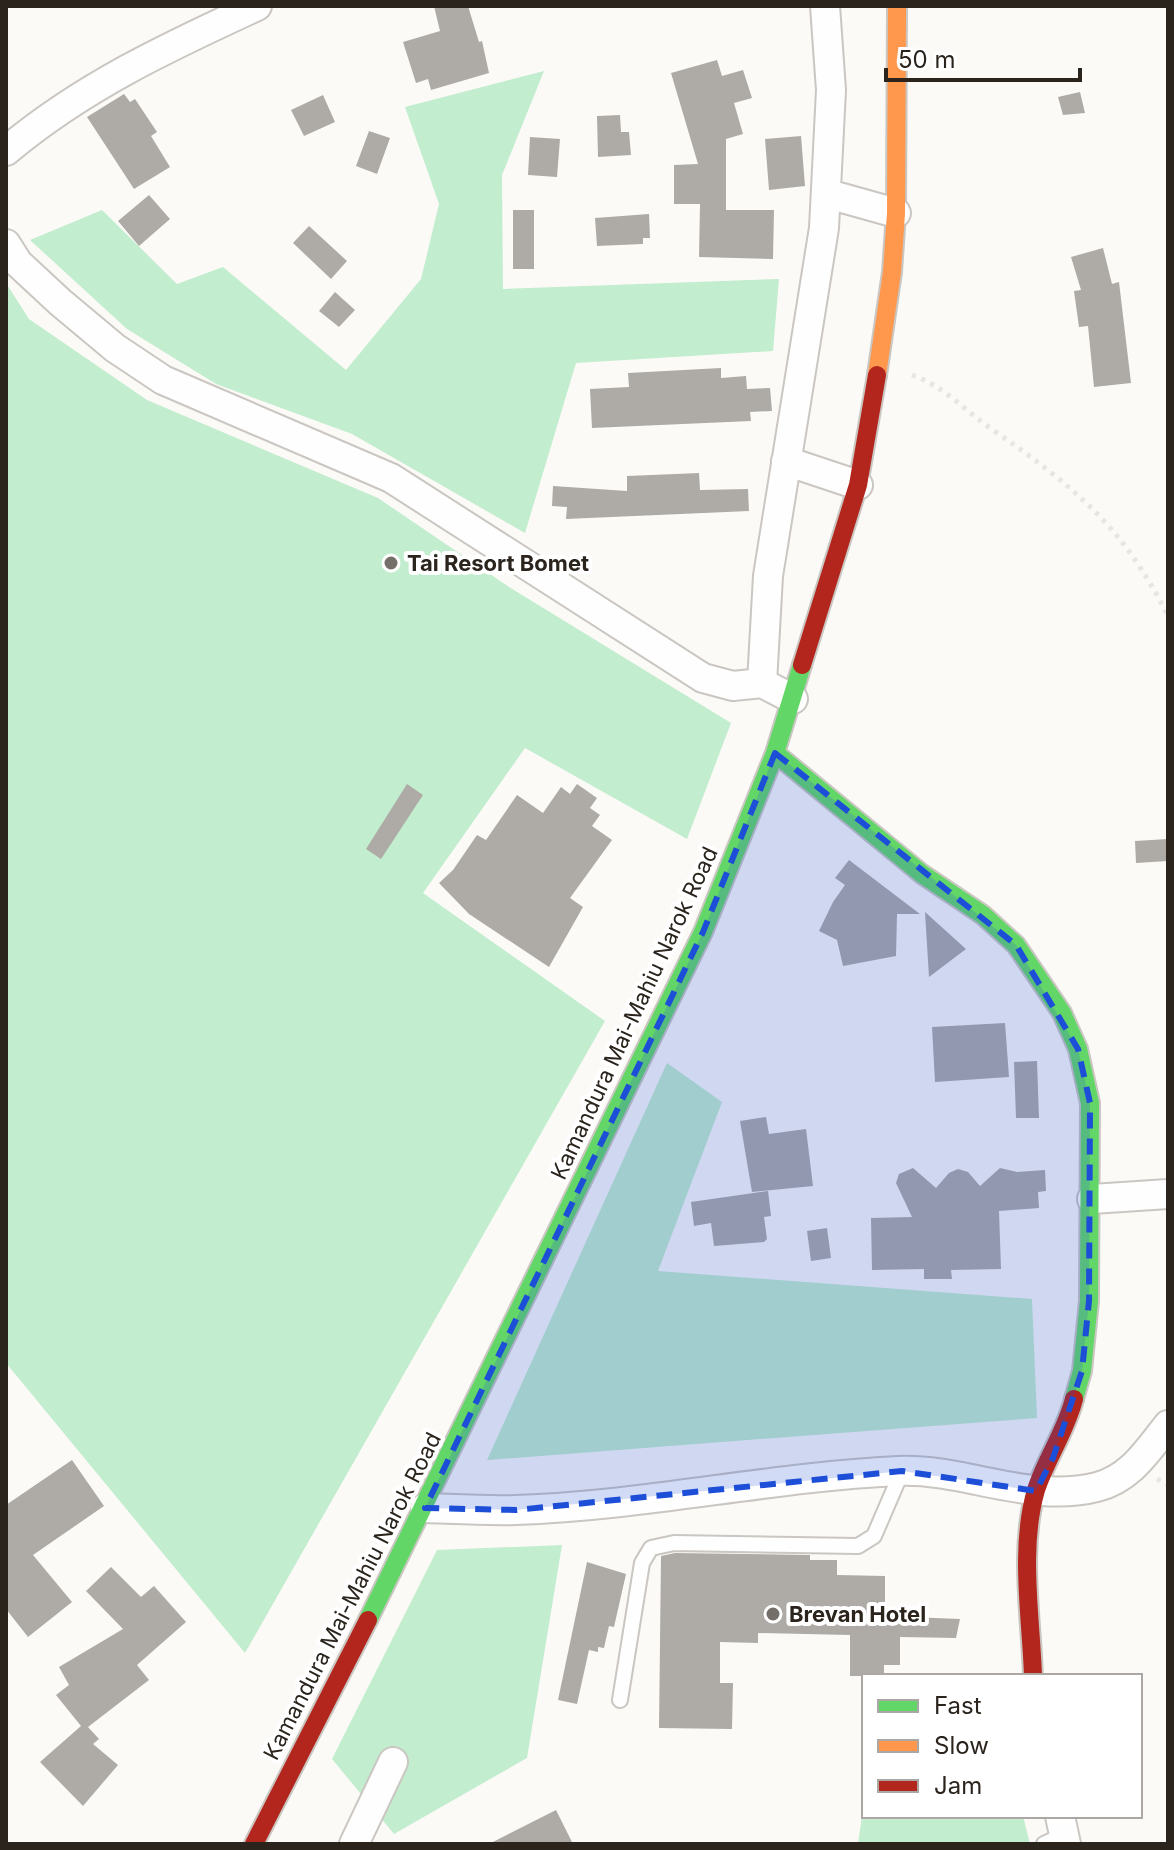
<svg xmlns="http://www.w3.org/2000/svg" width="1174" height="1850" font-family="Inter,sans-serif">
  <rect width="100%" height="100%" fill="#fcfaf7"/>
  <path fill="#c2edce" d="M544 71 502 175 503 289 779 279 773 351 576 363 525 533 352 434 216 384 127 329 30 240 102 210 177 284 223 267 346 370 421 279 439 204 405 107Z
    M6 283 29 319 147 400 378 498 509 587 731 723 687 839 525 748 423 893 605 1021 245 1653 6 1363Z
    M667 1063 722 1102 658 1271 1032 1299 1037 1418 487 1460Z
    M562 1545 527 1758 394 1834 332 1759 437 1550Z
    M864 1802V1816H1023L1030 1844H858Z"/>
  <path fill="#aeaba6" d="M434 6H468L479 42 482 41 489 73 431 90 428 79 416 83 403 42 440 31Z
    M717 60 722 76 743 70 752 98 734 103 743 134 726 139V210H774L773 259 699 257 700 204H674V165L698 164 671 73Z
    M1080 92 1085 113 1063 115 1058 97Z
    M124 94 130 102 135 99 157 132 151 136 170 167 134 189 87 117Z
    M323 95 335 122 304 136 291 110Z
    M620 115 621 132H629L631 155 598 157 597 116Z
    M369 131 390 138 377 174 356 166Z
    M801 136 805 186 769 190 765 139Z
    M530 137 560 139 557 177 528 175Z
    M149 195 170 219 139 246 118 221Z
    M513 210H534V269H513Z
    M649 214 650 238H643V244L597 246 595 218Z
    M309 226 347 261 331 279 293 243Z
    M1103 248 1112 284 1119 282 1131 383 1094 387 1088 326 1079 327 1074 291 1081 290 1071 257Z
    M335 292 355 310 339 327 319 311Z
    M721 368V378L746 376 747 389 770 388 772 411 750 412 751 421 592 428 590 389 629 387 628 373Z
    M699 473 700 490 748 489 749 511 566 519 567 507 552 506 553 486 627 491V476Z
    M407 784 423 795 381 859 366 849Z
    M577 784 597 798 590 808 600 815 592 826 612 840 570 898 583 907 549 967 469 914 439 883 453 870 477 835 486 840 517 795 543 813 561 787 570 794Z
    M1168 839V861L1136 863 1135 841Z
    M849 860 920 914H897L896 956 843 966 837 940 819 931 833 902 845 885 835 878Z
    M925 912 966 949 929 977Z
    M1005 1023 1009 1077 935 1082 932 1027Z
    M1037 1061 1039 1118H1016L1014 1062Z
    M766 1117 769 1134 806 1129 813 1186 752 1192 740 1121Z
    M913 1168 936 1188 949 1173 958 1169 968 1172 980 1186 1000 1168 1017 1172 1045 1170 1046 1191 1038 1192 1039 1208 999 1211 1001 1269 951 1270 952 1279H924V1269L872 1270 871 1218 912 1217 896 1183 899 1174Z
    M768 1191 771 1216 764 1217 767 1239 764 1242 714 1246 711 1223 694 1226 691 1202Z
    M827 1228 831 1258 811 1261 807 1231Z
    M72 1460 104 1506 33 1555 72 1602 28 1637 6 1609V1505Z
    M675 1553 810 1555V1560H837V1575L885 1576V1616L960 1619 956 1638 900 1637V1665H884V1676H850V1635L758 1633V1643L720 1642V1683H733L732 1729 659 1728 661 1556Z
    M587 1562 626 1574 614 1627 609 1626 604 1648 598 1647V1652L589 1650 577 1704 558 1700Z
    M111 1567 141 1597 154 1586 186 1622 137 1665 149 1680 88 1727 99 1739 93 1744 118 1765 83 1806 40 1762 81 1726 56 1695 69 1685 59 1667 123 1629 86 1591Z
    M556 1810 573 1844H489Z"/>
  <g fill="none" stroke-linecap="round" stroke-linejoin="round">
    <defs>
      <path id="lane" d="M620 1700 642 1563 651 1548 674 1543 858 1546 874 1536 902 1471
        M1044 1844 1064 1835"/>
      <path id="street" d="M6 151C82 87 168 47 257 6
        M828 194 896 213
        M6 244 18 263 60 302 115 348 163 380 391 478 703 678 733 686 762 683 793 699
        M786 461 858 485
        M762 683 768 576 824 228 831 90 825 6
        M1092 1199 1168 1194
        M425 1508C455 1509 486 1511 516 1510 644 1506 770 1477 898 1471 964 1468 1030 1504 1097 1487 1131 1478 1147 1451 1168 1425
        M1060 1816 1066 1844
        M354 1844 393 1762"/>
      <path id="fast" d="M775 753 922 874 983 915 1016 945 1062 1013 1078 1049 1090 1103 1089 1301 1082 1371 1074 1399
        M368 1620 703 932 775 753 802 665"/>
      <path id="slow" d="M877 375 892 272 896 213 897 6"/>
      <path id="jam" d="M802 665 858 485 877 375
        M1033 1676C1031 1617 1019 1548 1036 1490 1046 1459 1066 1431 1074 1399
        M254 1844 368 1620"/>
    </defs>
    <use href="#lane" stroke="#cac6c1" stroke-width="18"/>
    <use href="#street" stroke="#cac6c1" stroke-width="32"/>
    <use href="#fast" stroke="#cac6c1" stroke-width="22"/>
    <use href="#slow" stroke="#cac6c1" stroke-width="22"/>
    <use href="#jam" stroke="#cac6c1" stroke-width="22"/>
    <path stroke="#e7e6e5" stroke-width="5" stroke-dasharray="4 6" stroke-linecap="butt" d="M912 375C944 386 965 411 993 430 1073 486 1123 526 1168 616
      M1157 1479 1168 1485"/>
    <use href="#lane" stroke="#fffefe" stroke-width="14"/>
    <use href="#street" stroke="#fffefe" stroke-width="28"/>
    <use href="#fast" stroke="#63d668" stroke-width="18"/>
    <use href="#slow" stroke="#ff974d" stroke-width="18"/>
    <use href="#jam" stroke="#b3261e" stroke-width="18"/>
  </g>
  <path fill="#1d4ed8" fill-opacity="0.2" stroke="#1d4ed8" stroke-width="6" stroke-dasharray="16 10" stroke-linejoin="round" d="M775 753 1016 945 1078 1049 1090 1103 1089 1301 1082 1371 1053 1458 1036 1491 902 1471 516 1510 425 1508 703 932Z"/>
  <g fill="#746f69" stroke="#fff" stroke-width="3">
    <circle cx="391" cy="563" r="8"/>
    <circle cx="773" cy="1614" r="8"/>
  </g>
  <g text-anchor="middle" dominant-baseline="central" stroke-width="8" stroke-linejoin="round" paint-order="stroke">
    <g font-size="22" font-weight="bold" fill="#2a241d" stroke="#fff" text-anchor="start">
      <text x="407" y="563">Tai Resort Bomet</text>
      <text x="789" y="1614">Brevan Hotel</text>
    </g>
    <g font-size="22" fill="#2a241d" stroke="#fff">
      <text transform="translate(634 1013) rotate(-65)">Kamandura Mai-Mahiu Narok Road</text>
      <text transform="translate(352 1596) rotate(-63)">Kamandura Mai-Mahiu Narok Road</text>
    </g>
  </g>
  <rect width="1174" height="1850" fill="none" stroke="#2a241d" stroke-width="16"/>
  <rect x="862" y="1674" width="280" height="144" fill="#ffffff" stroke="#aaa7a5" stroke-width="2"/>
  <rect x="878" y="1700" width="40" height="12" fill="#63d668" stroke="#aaa7a5" stroke-width="2"/>
  <text x="934" y="1714" font-size="24" fill="#2a241d">Fast</text>
  <rect x="878" y="1740" width="40" height="12" fill="#ff974d" stroke="#aaa7a5" stroke-width="2"/>
  <text x="934" y="1754" font-size="24" fill="#2a241d">Slow</text>
  <rect x="878" y="1780" width="40" height="12" fill="#b3261e" stroke="#aaa7a5" stroke-width="2"/>
  <text x="934" y="1794" font-size="24" fill="#2a241d">Jam</text>
  <path d="M886 68v12h194v-12" fill="none" stroke="#2a241d" stroke-width="4"/>
  <text x="898" y="68" font-size="24" fill="#2a241d" stroke="#ffffff" stroke-width="6" paint-order="stroke">50 m</text>
</svg>
